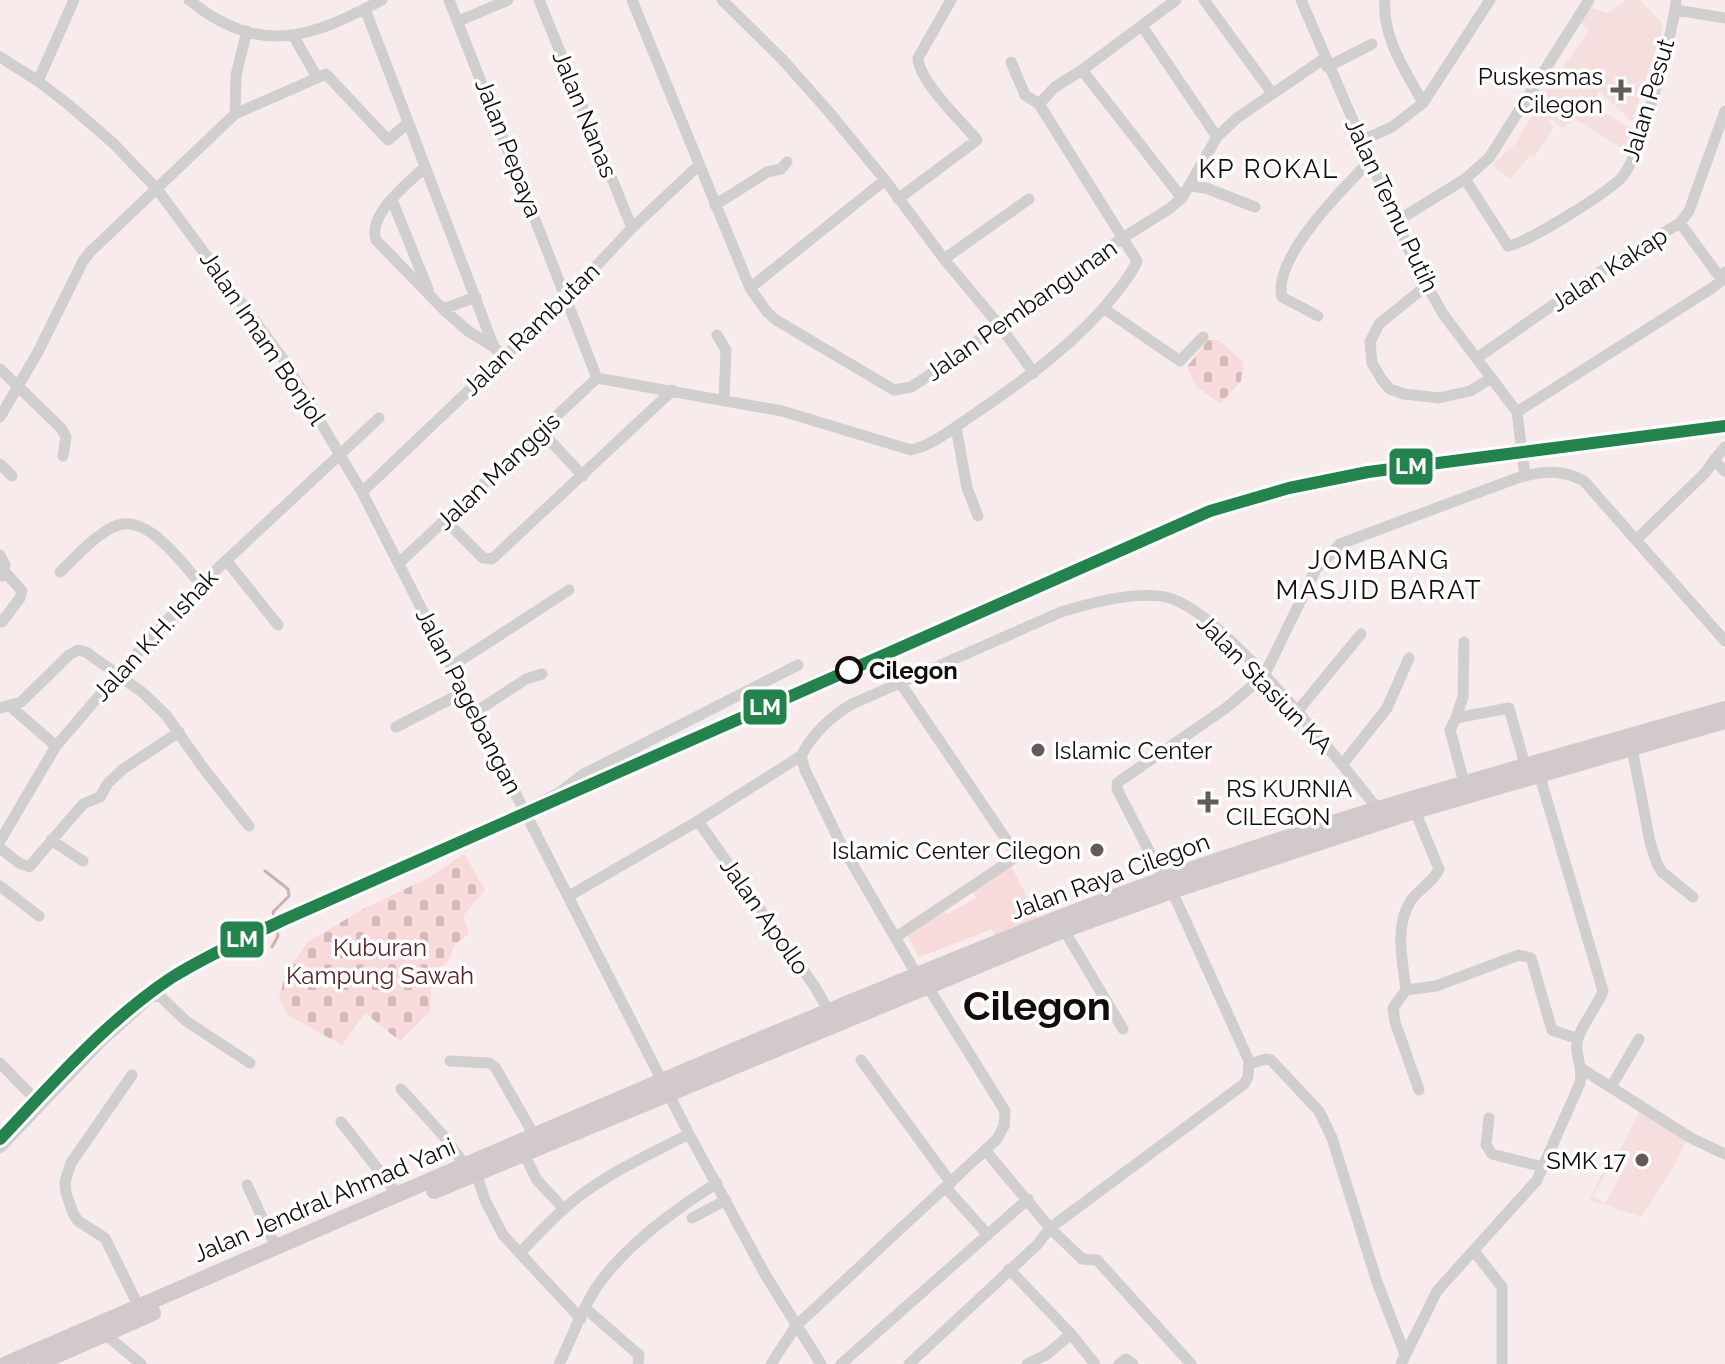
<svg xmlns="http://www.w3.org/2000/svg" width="1725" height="1364" font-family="Raleway,sans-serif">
  <defs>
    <pattern id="cemetery-stones" width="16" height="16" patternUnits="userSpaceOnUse" patternTransform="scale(2)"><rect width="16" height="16" fill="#f7dad9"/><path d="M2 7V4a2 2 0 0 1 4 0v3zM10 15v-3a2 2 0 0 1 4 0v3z" fill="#d3bab9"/></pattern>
  </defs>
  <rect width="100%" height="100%" fill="#f8ebeb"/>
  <path fill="#f4dede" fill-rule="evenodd" d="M1627 0H1640L1662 23 1661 34 1632 121 1599 91 1593 105 1638 134 1628 152 1574 119 1562 128 1551 119 1549 121 1554 127 1535 156 1529 157 1510 179 1492 165 1515 144 1534 112 1527 102 1535 89 1547 90 1589 30 1579 21 1588 7 1608 13Z
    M1643 1104 1688 1136 1674 1166 1641 1217 1590 1200 1611 1154 1620 1150ZM1617 1154 1629 1161 1605 1203 1593 1196Z"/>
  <path fill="url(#cemetery-stones)" d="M1208 340H1219L1243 362 1241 381 1220 404 1196 386 1187 367Z
    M464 854 485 890 463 916 469 934 455 944 448 961 432 974 430 1011 400 1041 365 1013 342 1045 288 1015 279 999 285 974 308 942 365 908 428 878Z"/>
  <path fill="#f7dad9" d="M1011 866 1038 919 996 937 992 929 919 957 906 933 941 910 947 914 976 898 972 891Z"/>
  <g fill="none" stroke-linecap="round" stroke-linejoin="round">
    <path stroke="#cfb0b0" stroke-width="3" d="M265 871 288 889 289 896 273 912 278 936 272 947"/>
    <path stroke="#d1cece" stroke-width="11" d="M189 0C260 57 310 38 382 0
      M449 0 597 378
      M539 0 632 228
      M632 0 750 288 767 312 776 320 894 390 911 387 922 380 1124 237 1169 209 1182 198 1217 137 1237 118 1325 58
      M722 0 783 60 829 112 885 180 944 259 1000 326 1034 373
      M1204 0 1272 93
      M1301 0 1416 266 1443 314 1517 412 1525 476
      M1385 0C1382 38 1406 71 1423 103
      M365 9 494 347 504 357
      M1676 10 1725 18
      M459 21 508 0
      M1142 26 1217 137
      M294 37 317 77
      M0 57 38 81 69 105 113 143 157 189 283 359 362 492 689 1134 766 1276 821 1364
      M1327 67 1372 44
      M1082 70 1182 198
      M38 81 74 0
      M1039 104 1055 87 1082 70 1176 0
      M235 114 236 75 247 31
      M1363 140 1392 127 1423 103 1490 0
      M425 167C408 183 367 215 376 240L443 309 468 331 494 347
      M1465 179 1508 246C1529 242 1609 192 1623 176 1639 157 1675 27 1676 0
      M1190 186 1206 188 1255 207
      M898 199 977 140C962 122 918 80 918 58L951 0
      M392 200 428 289
      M715 205 767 172 781 169 787 162
      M1397 221 1465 179 1489 158 1589 0
      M1680 223 1722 280
      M944 259 1029 199
      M1426 286 1379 324 1370 342 1372 363 1382 380 1390 389 1404 394 1439 398 1470 391 1492 378
      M750 288 885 180
      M1103 308 1180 361 1203 337
      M443 309 476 297
      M1318 316 1282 297C1272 258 1345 186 1371 160
      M717 335 726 350 724 400
      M1477 358 1616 261 1680 223 1689 211 1725 111
      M0 369 61 428 66 437 63 456
      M597 378 782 411 911 450C934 445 956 426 976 413 1027 378 1078 342 1117 292 1124 282 1133 272 1137 261L1039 104 1025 95 1011 62
      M1517 412 1712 288 1722 280 1725 272
      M0 417 38 352 83 261 90 252 235 114 326 74 388 140 408 123
      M956 427 967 488 978 516
      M541 431 583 476
      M1714 460 1725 447
      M0 464 12 476
      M362 492 567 297 632 228 698 166
      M446 521 483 558 492 559 673 390
      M1637 539 1706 472 1714 460 1725 471
      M0 555 5 565 2 576
      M226 560 278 625
      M399 563 597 378
      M60 572C76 557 93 537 113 527 146 510 181 563 201 584
      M2 622 20 598 22 591 4 571
      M1464 642 1463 697 1456 718 1509 708 1525 765
      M452 666 569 590
      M10 706 56 746
      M0 708 21 702 69 655 78 650 86 652 142 692 166 715 204 769 249 826
      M474 713 526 679 542 674
      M1296 713 1361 634
      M1456 718 1450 730 1464 782
      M396 727 464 692
      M1632 748 1650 842 1657 864 1662 872 1693 897
      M1342 765 1387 708 1409 658
      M524 811 560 792 582 775 798 665
      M1415 811 1439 869C1433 883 1417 890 1410 902 1394 928 1403 962 1406 990L1393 1008 1395 1022 1419 1090
      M698 821 815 987 829 1012
      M51 840 83 861
      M0 841 56 746 118 674 201 584 379 418
      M0 848 19 863 29 867 83 804 100 797 108 783 123 769 179 732
      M1164 880 1117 789V783L1226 708 1264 676 1316 569 1340 544 1520 477C1543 471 1563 469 1584 481L1725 641
      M0 886 39 916
      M569 896 698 821 801 756
      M1064 930 1123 1029
      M896 937 1013 859 1016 854 899 681
      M917 975 842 846 805 770 801 756C813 733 830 717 852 704L1061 612C1090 603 1140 590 1169 598 1223 612 1339 761 1378 809
      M1406 990 1436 986 1519 955 1531 958 1552 1030 1578 1039
      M861 1060 951 1183
      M450 1061 489 1063 495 1067 534 1135
      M0 1063 32 1096
      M1249 1064 1266 1059 1271 1060 1319 1111 1332 1138 1377 1282 1405 1354
      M1582 1069 1691 1138 1725 1154
      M132 1075 71 1163 65 1182 66 1193 73 1213 78 1221 105 1238 139 1307
      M1611 1087 1639 1039
      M401 1089 442 1134 465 1165
      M1489 1118 1486 1145 1492 1154 1543 1167
      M341 1122 398 1195
      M0 1148 101 1042 151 997 160 996 186 1021 250 1063
      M985 1150 1050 1228 1244 1084 1248 1077 1249 1061 1172 891
      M523 1152 537 1180 564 1209
      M476 1173 485 1200 503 1235 581 1319
      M247 1185 276 1247
      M946 1188 988 1235
      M692 1218 726 1200
      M1474 1251 1502 1287V1364
      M521 1252C535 1237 550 1221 565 1208 600 1176 647 1156 689 1134
      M1009 1269 1071 1334 1046 1355 1027 1364
      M585 1308 639 1355 638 1364
      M1071 1334 1095 1364
      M106 1335 141 1364
      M559 1364C572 1338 582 1308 598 1285 627 1244 674 1210 717 1183
      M771 1364 796 1326 997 1139 1004 1126 1005 1111 928 987
      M841 1364 1028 1199
      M909 1364 1037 1245 1050 1228 1082 1259 1097 1260 1191 1364
      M1119 1364 1126 1359 1133 1364
      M1401 1364 1437 1291 1537 1180 1580 1083C1584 1067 1573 1053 1578 1038 1584 1021 1597 1007 1603 991L1538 770"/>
    <path stroke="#d2caca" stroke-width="16" d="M434 1191 1064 930 1172 891 1415 811 1725 721
      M6 1364C355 1214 701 1059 1054 920 1273 834 1500 773 1725 709
      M37 1364 153 1313"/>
    <defs>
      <path id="rail-1" d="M0 1139C54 1082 105 1022 171 978 206 956 244 939 281 921L1210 511 1289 488 1368 472 1725 426"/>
    </defs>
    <use href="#rail-1" stroke="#fff" stroke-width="18"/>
    <use href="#rail-1" stroke="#24824d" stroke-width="12"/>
  </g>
  <g fill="#635a5a" stroke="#fff" stroke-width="3">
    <path d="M1617 78h8v8h8v8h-8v8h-8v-8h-8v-8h8z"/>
    <circle cx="1038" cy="750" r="8"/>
    <path d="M1204 790h8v8h8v8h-8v8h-8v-8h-8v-8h8z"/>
    <circle cx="1097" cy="850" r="8"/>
    <circle cx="1642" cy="1160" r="8"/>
  </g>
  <circle fill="#fff" stroke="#130c0c" stroke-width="4" cx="849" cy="670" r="12"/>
  <g text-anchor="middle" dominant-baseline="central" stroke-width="7" stroke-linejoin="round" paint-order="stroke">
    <g font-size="24" fill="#130c0c" stroke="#fff" text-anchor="end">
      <text x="1603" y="76">Puskesmas<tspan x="1603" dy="28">Cilegon</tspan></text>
      <text x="1054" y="750" text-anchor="start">Islamic Center</text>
      <text x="1226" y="788" text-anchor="start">RS KURNIA<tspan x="1226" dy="28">CILEGON</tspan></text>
      <text x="1081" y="850">Islamic Center Cilegon</text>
      <text x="1626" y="1160">SMK 17</text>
    </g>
    <g font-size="24" fill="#130c0c" stroke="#fff">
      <text transform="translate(1648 100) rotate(-73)">Jalan Pesut</text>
      <text transform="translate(585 114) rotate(68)">Jalan Nanas</text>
      <text transform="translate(509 148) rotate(69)">Jalan Pepaya</text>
      <text transform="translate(1392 205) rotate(65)">Jalan Temu Putih</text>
      <text transform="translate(1609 269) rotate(-33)">Jalan Kakap</text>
      <text transform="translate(1021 310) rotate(-35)">Jalan Pembangunan</text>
      <text transform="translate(531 329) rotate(-44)">Jalan Rambutan</text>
      <text transform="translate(263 338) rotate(56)">Jalan Imam Bonjol</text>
      <text transform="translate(498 471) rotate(-43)">Jalan Manggis</text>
      <text transform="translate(155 635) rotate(-47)">Jalan K.H. Ishak</text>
      <text transform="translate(1265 684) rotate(46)">Jalan Stasiun KA</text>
      <text transform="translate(469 701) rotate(63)">Jalan Pagebangan</text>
      <text transform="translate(1110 876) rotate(-20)">Jalan Raya Cilegon</text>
      <text transform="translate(765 916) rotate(55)">Jalan Apollo</text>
      <text transform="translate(324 1200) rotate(-23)">Jalan Jendral Ahmad Yani</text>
    </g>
    <g font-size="24" font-weight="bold" fill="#130c0c" stroke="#fff" text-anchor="start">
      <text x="869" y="670">Cilegon</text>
    </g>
    <g font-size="24" fill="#582326" stroke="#fff">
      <text x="380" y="947">Kuburan<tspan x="380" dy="28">Kampung Sawah</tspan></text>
    </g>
    <g font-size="26" letter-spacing="2" fill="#130c0c" stroke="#fff">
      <text x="1269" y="169">KP ROKAL</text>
      <text x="1379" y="560">JOMBANG<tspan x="1379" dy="30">MASJID BARAT</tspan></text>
    </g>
    <g font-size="40" font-weight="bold" fill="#130c0c" stroke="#fff">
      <text x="1037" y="1005">Cilegon</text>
    </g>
  </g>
  <g stroke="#fff" stroke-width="3">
    <rect x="1388" y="447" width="46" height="39" rx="8" fill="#24824d"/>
    <rect x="742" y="688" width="46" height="38" rx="8" fill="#24824d"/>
    <rect x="219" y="920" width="46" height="39" rx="8" fill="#24824d"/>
  </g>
  <g font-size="22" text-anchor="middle" font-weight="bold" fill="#fff">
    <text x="1411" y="474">LM</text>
    <text x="765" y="715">LM</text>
    <text x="242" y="947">LM</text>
  </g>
</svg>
